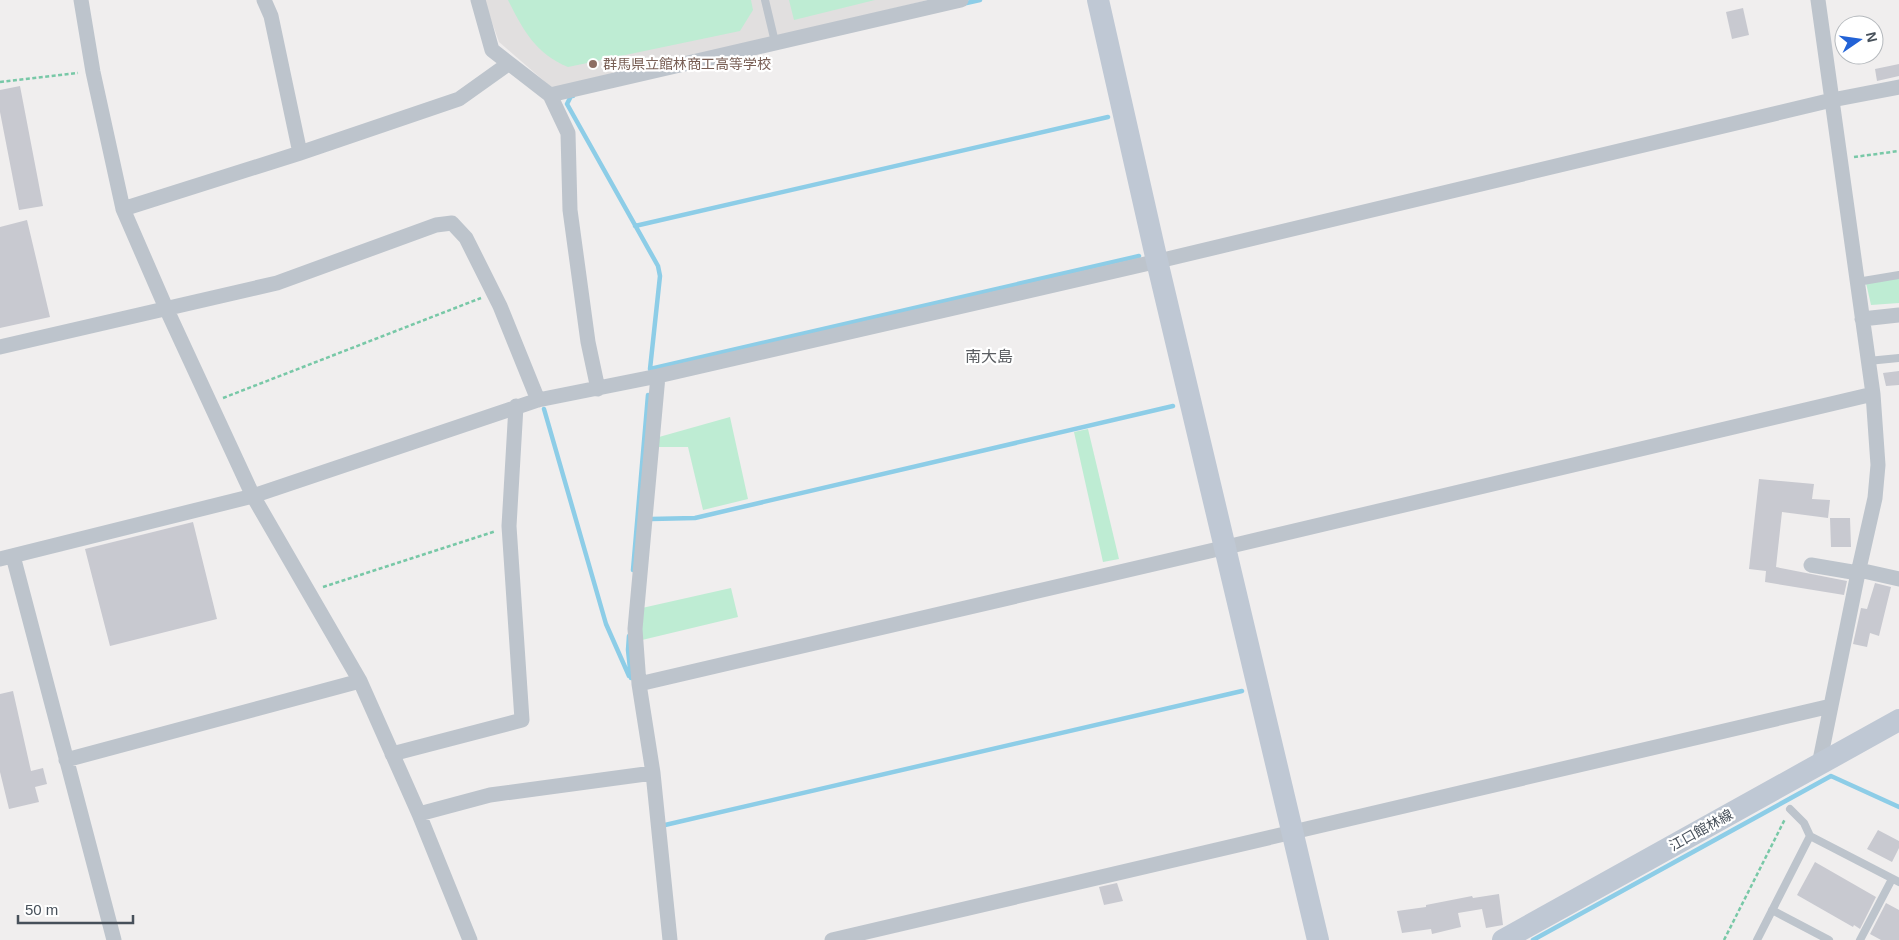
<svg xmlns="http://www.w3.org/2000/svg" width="1899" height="940" font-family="Helvetica,'Noto Sans JP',sans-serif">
  <rect width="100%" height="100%" fill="#f0eeee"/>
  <path fill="#e1dfdf" d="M484 0H928L564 88 551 87 499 42Z"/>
  <path fill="#beecd3" d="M508 0H751L753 10 740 31 568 67C536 54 523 30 508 0Z
    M789 0H875L794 20Z
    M1899 277V303L1871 305 1866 283Z
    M730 417 748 499 703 510 688 447H658L659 437Z
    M1088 429 1119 559 1103 562 1074 432Z
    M731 588 738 617 642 640V608Z"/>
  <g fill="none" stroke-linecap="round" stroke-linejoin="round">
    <path stroke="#8dcde7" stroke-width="4.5" d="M962 4 980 0
      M573 96H571L567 104 658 266 660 276 650 369 1139 256
      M635 226 1108 117
      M544 409 606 624 629 676
      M651 519 695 518 1173 406
      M633 570 648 395
      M629 636 628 650 631 678
      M665 825 1242 691
      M1533 940 1831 776 1899 807"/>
  </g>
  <path fill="#c8c9d0" d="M1743 8 1749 35 1732 39 1726 12Z
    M1899 64V76L1877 81 1875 69Z
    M20 86 43 206 19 210 0 112V90Z
    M27 220 50 317 0 328V227Z
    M1899 371V385L1886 386 1883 373Z
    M1759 479 1814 484 1812 499 1830 500 1828 518 1782 512 1776 567 1847 581 1844 595 1765 582 1766 571 1749 569Z
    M1830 518H1850L1851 547H1831Z
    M193 522 217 619 110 646 85 549Z
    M1875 583 1891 587 1879 636 1870 633 1867 647 1853 644 1861 608 1867 609Z
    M13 691 31 771 43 768 47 784 35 787 39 802 9 809 0 772V694Z
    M1878 830 1899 841V848L1892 862 1867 849Z
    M1815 862 1876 897 1860 929 1854 925 1853 927 1797 895Z
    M1117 883 1123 901 1104 905 1099 887Z
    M1499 894 1503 925 1486 928 1482 909 1458 913 1461 927 1432 934 1431 929 1402 933 1397 911 1426 907V905L1472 896 1473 898Z
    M1886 903 1899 910V940H1881L1870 934Z"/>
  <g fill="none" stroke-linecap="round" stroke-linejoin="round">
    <path stroke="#78c8a7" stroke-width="2.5" stroke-dasharray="4 2.5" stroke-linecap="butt" d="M0 82 78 73
      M1854 157 1899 151
      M223 398 481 298
      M323 587 496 531
      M1724 940 1785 819"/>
    <path stroke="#bdc4cc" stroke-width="8" d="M765 0 775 42
      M1857 282 1899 275
      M1868 361 1899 358
      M1790 809 1804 823 1810 836
      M1772 910 1829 940
      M1757 940 1810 836 1899 882
      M1860 940 1892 879"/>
    <path stroke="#bdc4cc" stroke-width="15" d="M81 0 93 72 123 209 166 308 253 496 360 681 419 814 470 940
      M264 0 271 16 300 153
      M478 0 492 50 550 95 568 133 570 210 588 342 598 389
      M1818 0 1873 394 1878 465 1875 498 1858 573 1819 765
      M550 95 961 0
      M123 209 300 153 459 99 508 64
      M1862 319 1899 315
      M0 347 277 283 436 225 452 223 466 238 500 306 538 400
      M658 376 635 629 639 684 653 773 670 940
      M13 556 114 940
      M0 559 253 496 538 400 658 376 1167 259 1832 100 1899 87
      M1811 565 1858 573
      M1859 570 1899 579
      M639 684 1214 550 1873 394
      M392 754 522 720 509 526 516 406
      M66 760 360 681
      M419 814 490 795 653 773
      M832 940 1831 706"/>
    <path stroke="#bfc8d4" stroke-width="22" d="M1098 0 1157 261 1318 940
      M1503 940 1899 720"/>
  </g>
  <circle fill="#8d6e63" stroke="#fff" stroke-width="2" cx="593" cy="64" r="5"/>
  <g text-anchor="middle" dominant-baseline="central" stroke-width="4.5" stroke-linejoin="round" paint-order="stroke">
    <g font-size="14" fill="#785e54" stroke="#fff" text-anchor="start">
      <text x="603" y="64">群馬県立館林商工高等学校</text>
    </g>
    <g font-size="14" fill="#47505a" stroke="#fff">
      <text transform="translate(1701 830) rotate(-29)">江口館林線</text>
    </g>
    <g font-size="16" fill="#5b5e62" stroke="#fff">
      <text x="989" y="356">南大島</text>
    </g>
  </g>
  <g transform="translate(1859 40) rotate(77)"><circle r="24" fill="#ffffff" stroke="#b5b9bd"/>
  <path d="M0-4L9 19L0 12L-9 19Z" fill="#2262d6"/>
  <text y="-8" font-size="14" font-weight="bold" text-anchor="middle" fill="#47505a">N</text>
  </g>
  <path d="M18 915v8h115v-8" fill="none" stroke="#47505a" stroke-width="2.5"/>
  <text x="25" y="915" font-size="15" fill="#47505a" stroke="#ffffff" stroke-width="4" paint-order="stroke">50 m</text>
</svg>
